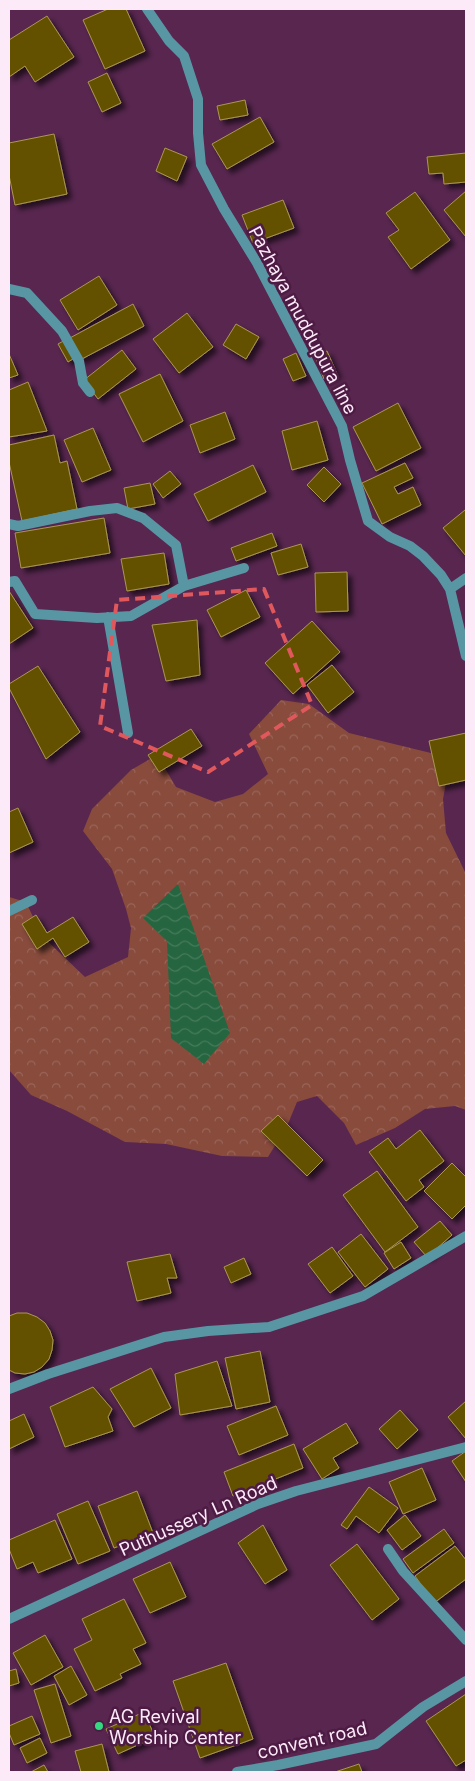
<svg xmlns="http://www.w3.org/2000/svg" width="475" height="1781" font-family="Inter,sans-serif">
  <defs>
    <pattern id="forest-crowns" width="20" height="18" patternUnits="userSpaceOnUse" patternTransform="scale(1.25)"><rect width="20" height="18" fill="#884b3c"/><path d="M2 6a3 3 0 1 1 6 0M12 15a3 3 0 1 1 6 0" fill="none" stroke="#9a6559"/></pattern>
    <pattern id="water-waves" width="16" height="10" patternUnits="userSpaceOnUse" patternTransform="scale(1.25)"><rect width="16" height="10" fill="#25653f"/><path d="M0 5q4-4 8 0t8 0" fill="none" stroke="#467b5c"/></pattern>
    <filter id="shadow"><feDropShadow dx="4.5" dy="4.5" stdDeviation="2.5" flood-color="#0009"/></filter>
  </defs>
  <rect width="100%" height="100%" fill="#58264f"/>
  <path fill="url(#forest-crowns)" d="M281 700 309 704 349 733 435 754 448 772 443 799 446 833 466 874V1110L455 1106 425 1109 395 1128 356 1145 344 1123 317 1096 297 1102 287 1126 268 1157 222 1156 166 1144 125 1142 67 1111 31 1095 9 1070V897L26 902 42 936 85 977 128 957 131 928 126 909 112 869 83 831 92 809 131 770 157 755 176 787 215 802 243 794 268 774 249 734Z"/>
  <path fill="url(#water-waves)" d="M178 884 230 1033 204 1064 171 1038 167 941 143 918Z"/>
  <path fill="#635101" stroke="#aa9750" filter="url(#shadow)" d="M108 9H126L145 51 105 69 83 20Z
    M47 16 74 57 35 82 25 66 9 77V40Z
    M107 73 121 103 102 112 88 82Z
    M245 100 248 115 220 120 217 106Z
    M260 117 274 142 227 169 212 144Z
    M54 134 67 194 15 205 9 175V143Z
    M165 148 187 157 177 181 156 171Z
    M466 153V182L444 184 443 173 429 174 427 157Z
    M466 191V237L444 210Z
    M415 192 450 240 411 269 388 237 399 230 386 213Z
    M283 200 294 228 253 243 242 215Z
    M99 276 117 305 78 330 60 300Z
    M133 304 144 326 80 360 68 339Z
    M187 313 213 347 179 373 153 339Z
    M236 324 259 337 246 359 223 345Z
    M67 339 76 357 68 362 58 344Z
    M122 350 136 369 98 399 84 380Z
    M327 351 337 374 324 379 315 356Z
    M296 353 306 376 293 381 283 359Z
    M9 354 18 375 9 378Z
    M160 374 183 421 143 442 119 394Z
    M28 382 47 431 9 437V390Z
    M398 403 421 448 376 471 353 427Z
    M225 412 235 439 200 453 190 425Z
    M317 421 328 460 292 470 282 431Z
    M93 428 111 470 82 482 64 440Z
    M54 435 60 463 67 461 77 509 22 521 9 462V445Z
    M405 463 413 478 394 487 398 494 413 487 421 505 382 524 362 483Z
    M253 465 266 492 208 521 194 494Z
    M324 467 341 484 324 502 307 485Z
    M170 471 181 484 163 498 153 484Z
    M150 483 155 504 128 509 124 488Z
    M465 510 466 511V556L443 528Z
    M104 518 110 553 21 568 15 533Z
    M272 533 277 546 236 561 231 548Z
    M301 544 308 567 278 575 271 553Z
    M164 553 169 584 127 591 121 559Z
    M347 572 348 611 316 612 315 573Z
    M246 590 260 617 221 637 207 610Z
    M9 591 33 628 9 644Z
    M197 620 200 675 166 681 152 625Z
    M312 621 340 652 293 694 265 663Z
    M332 665 354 692 328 713 307 685Z
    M38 666 80 732 46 759 9 688V684Z
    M191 729 202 746 159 772 148 755Z
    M466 733V780L439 786 429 741Z
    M18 808 33 842 9 853V812Z
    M36 915 47 933 73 917 89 942 65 957 53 938 37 949 22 924Z
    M278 1115 323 1160 307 1176 261 1131Z
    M420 1130 444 1161 419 1180 424 1187 406 1201 369 1152 388 1138 396 1149Z
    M452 1163 466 1177V1205L452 1219 424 1191Z
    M377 1171 418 1227 385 1252 343 1195Z
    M440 1221 452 1235 427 1257 414 1242Z
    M361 1234 388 1269 365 1287 338 1252Z
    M401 1242 411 1258 394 1269 384 1253Z
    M332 1247 353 1276 330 1293 308 1264Z
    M170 1254 177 1278H167L171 1293 137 1301 127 1262Z
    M244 1258 251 1274 231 1283 224 1267Z
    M17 1313H27L37 1317 45 1323 50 1331 53 1340 52 1350 49 1359 42 1367 34 1372 25 1374 15 1373 9 1370V1316Z
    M260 1351 270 1402 236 1409 225 1358Z
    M217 1361 232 1406 180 1415 175 1374Z
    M151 1368 171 1408 134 1427 110 1389Z
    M93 1387 112 1409 108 1417 113 1431 65 1447 50 1407Z
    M466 1401V1439L448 1417Z
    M276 1406 288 1435 239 1455 227 1426Z
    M400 1410 418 1430 397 1449 379 1429Z
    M24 1414 34 1437 9 1449V1421Z
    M346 1423 358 1443 333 1458 339 1468 322 1479 303 1449Z
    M294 1444 303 1468 233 1496 224 1472Z
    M466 1451V1482L452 1461Z
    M422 1468 436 1500 403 1514 389 1482Z
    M369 1487 398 1508 379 1533 356 1516 347 1529 341 1525Z
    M137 1491 153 1533 114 1548 98 1506Z
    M88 1501 110 1551 78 1564 57 1514Z
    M405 1515 421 1536 402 1550 387 1530Z
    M55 1520 72 1559 38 1573 33 1562 17 1569 9 1549V1540Z
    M263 1525 287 1570 265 1584 238 1543Z
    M444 1529 454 1543 413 1573 403 1559Z
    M357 1544 399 1599 372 1620 330 1565Z
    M455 1546 466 1560V1579L434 1603 415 1576Z
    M170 1562 186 1597 150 1613 133 1579Z
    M124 1599 146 1643 133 1649 141 1664 120 1674 122 1678 95 1691 74 1649 92 1640 82 1619Z
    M45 1635 63 1667 31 1685 13 1653Z
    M226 1663 253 1739 200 1758 173 1681Z
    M71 1666 87 1695 69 1705 54 1676Z
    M16 1669 19 1683 9 1686V1671Z
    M55 1684 71 1736 51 1743 34 1690Z
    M466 1694V1760L456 1766 426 1721Z
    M144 1712 155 1737 118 1754 106 1729Z
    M32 1716 40 1734 14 1745 9 1733V1726Z
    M40 1738 47 1753 27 1763 20 1748Z
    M102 1744 109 1772H81L75 1751Z
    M359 1764 362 1772H335Z
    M44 1765 48 1772H31Z"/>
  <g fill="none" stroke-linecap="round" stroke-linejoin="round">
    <path stroke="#5896a4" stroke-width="10" d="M147 9 169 41 184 56 198 99V133L201 165 224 209 257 263 342 426 350 460 368 521 390 537 410 546 423 556 441 575 450 589 466 656
      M9 289 27 293 62 331 79 361 83 383 90 392
      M9 524 18 526 90 511 117 508 143 518 176 545 184 586
      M9 582 15 581 35 614 97 618 131 616 184 586 244 568
      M450 589 466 578
      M108 617 128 733
      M9 911 32 900
      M9 1389 48 1374 164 1337 208 1331 269 1327 363 1296 466 1236
      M388 1549 403 1571 466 1640
      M9 1619 258 1504 296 1491 466 1447
      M237 1772 278 1765 376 1744 423 1707 466 1681"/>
  </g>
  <path fill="none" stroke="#e0585c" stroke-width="4" stroke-dasharray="10 6" stroke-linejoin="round" d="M264 589 312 705 208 772 100 726 117 600Z"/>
  <circle fill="#34d881" stroke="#4d1b44" stroke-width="2" cx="99" cy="1726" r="5"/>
  <g text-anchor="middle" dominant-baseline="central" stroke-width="5" stroke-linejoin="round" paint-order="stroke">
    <g font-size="18" fill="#fdeaf8" stroke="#4d1b44">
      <text transform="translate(303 320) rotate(62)">Pazhaya muddupura line</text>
      <text transform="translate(198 1516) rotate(-24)">Puthussery Ln Road</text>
      <text transform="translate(312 1740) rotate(-13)">convent road</text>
    </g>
    <g font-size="18" fill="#fdeaf8" stroke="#4d1b44" text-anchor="start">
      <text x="109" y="1716">AG Revival<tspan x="109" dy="21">Worship Center</tspan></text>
    </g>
  </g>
  <rect width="475" height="1781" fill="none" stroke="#fdeaf8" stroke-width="20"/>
</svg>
